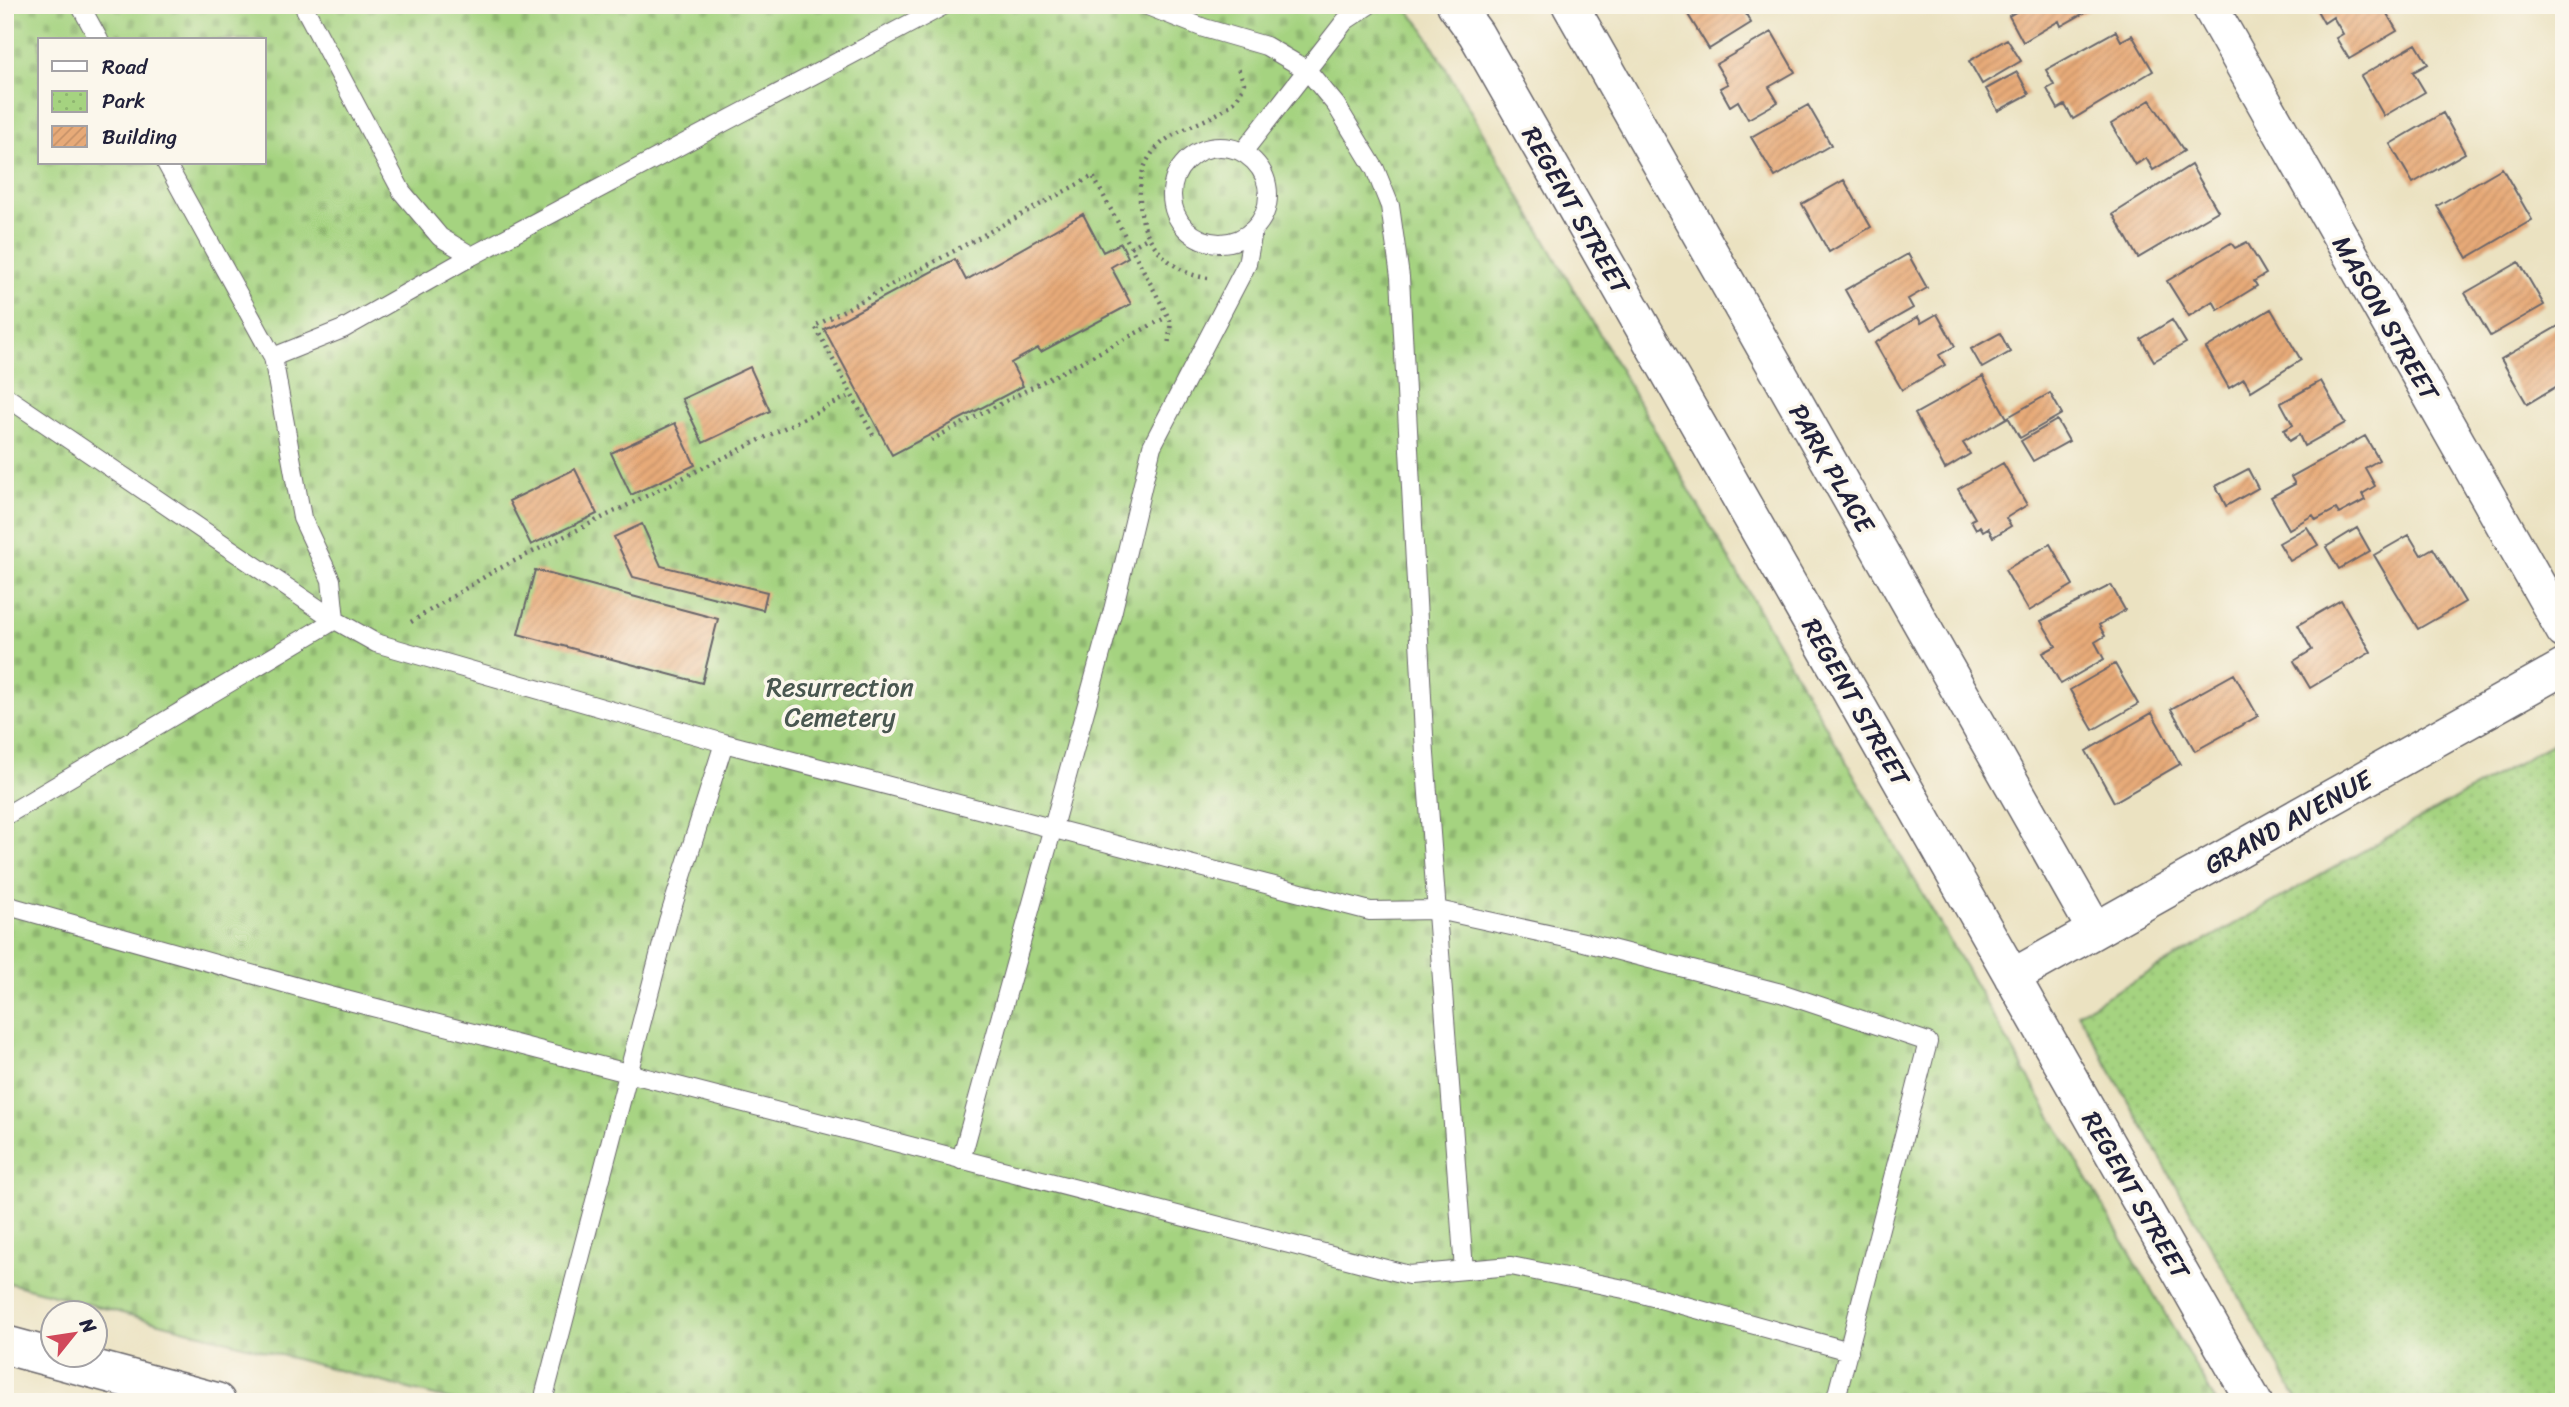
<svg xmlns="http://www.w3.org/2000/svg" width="2569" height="1407" font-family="Sriracha,sans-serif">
  <defs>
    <pattern id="cemetery-stones" width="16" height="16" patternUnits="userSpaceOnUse" patternTransform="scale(1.75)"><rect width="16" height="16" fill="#a5d380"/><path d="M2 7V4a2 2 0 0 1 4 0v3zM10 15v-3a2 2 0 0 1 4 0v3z" fill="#8eb570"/></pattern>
    <pattern id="park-dots" width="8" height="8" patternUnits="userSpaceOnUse" patternTransform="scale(1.75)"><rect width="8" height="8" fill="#a5d380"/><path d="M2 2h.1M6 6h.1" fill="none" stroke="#8eb570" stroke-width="1.8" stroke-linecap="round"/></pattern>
    <pattern id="building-hatch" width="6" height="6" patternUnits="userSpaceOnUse" patternTransform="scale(1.75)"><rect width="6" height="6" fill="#e7aa78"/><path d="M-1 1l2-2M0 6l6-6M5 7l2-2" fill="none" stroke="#c69269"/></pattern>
  </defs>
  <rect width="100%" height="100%" fill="#fbf7ec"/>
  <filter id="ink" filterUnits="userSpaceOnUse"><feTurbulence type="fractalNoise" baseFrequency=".0143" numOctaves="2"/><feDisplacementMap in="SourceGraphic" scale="14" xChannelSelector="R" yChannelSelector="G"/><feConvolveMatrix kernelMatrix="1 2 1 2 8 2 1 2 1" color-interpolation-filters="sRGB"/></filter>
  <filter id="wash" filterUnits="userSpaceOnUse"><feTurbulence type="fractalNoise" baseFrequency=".00686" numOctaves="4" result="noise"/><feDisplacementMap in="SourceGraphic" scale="28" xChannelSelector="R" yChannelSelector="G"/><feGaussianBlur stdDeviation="1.57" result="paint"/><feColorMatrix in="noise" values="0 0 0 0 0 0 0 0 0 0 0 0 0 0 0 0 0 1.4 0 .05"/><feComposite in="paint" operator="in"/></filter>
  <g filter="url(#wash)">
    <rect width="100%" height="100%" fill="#ebe2c1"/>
    <path fill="url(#cemetery-stones)" stroke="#647a5e" stroke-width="2" fill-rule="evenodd" d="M5 5H1403L1421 25 2216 1402H458L5 1282ZM40 40H264V163H40Z"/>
    <path fill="url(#park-dots)" stroke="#647a5e" stroke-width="2" d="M2564 737V1402H2299L2078 1013Z"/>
    <g id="blocks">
      <path fill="url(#building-hatch)" d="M1689 5H1741L1751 23 1709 49 1684 8Z
        M2028 5H2098L2061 26 2059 21 2023 42 2009 16Z
        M2314 5H2382L2397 31 2349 59 2336 38 2343 34 2333 17 2324 23Z
        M2116 31 2121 41 2132 35 2153 71 2073 119 2065 105 2058 109 2047 89 2054 85 2046 70Z
        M1772 32 1795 72 1769 87 1778 102 1748 119 1738 101 1730 106 1720 88 1728 84 1716 64Z
        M2007 39 2021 61 1982 84 1969 61Z
        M2416 44 2428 64 2413 72 2425 92 2384 116 2361 76Z
        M2017 72 2029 94 1998 111 1986 89Z
        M2150 100 2184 151 2153 170 2146 158 2135 165 2111 124Z
        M1808 105 1831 145 1775 177 1751 137Z
        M2443 113 2465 153 2413 183 2390 144Z
        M2191 165 2218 211 2138 258 2113 214Z
        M2502 168 2532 220 2467 258 2437 206Z
        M1844 180 1871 227 1829 252 1802 204Z
        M1083 214 1103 252 1121 243 1128 257 1111 267 1131 304 1041 352 1038 348 1011 363 1023 386 892 455 824 329 955 259 966 280Z
        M2247 242 2266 274 2254 281 2257 286 2218 310 2213 301 2189 316 2167 281 2231 243 2235 248Z
        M1908 254 1927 288 1908 299 1913 308 1869 333 1845 290Z
        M2519 262 2544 305 2490 336 2465 293Z
        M2271 309 2301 360 2251 391 2244 379 2229 388 2206 348Z
        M1937 314 1955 346 1939 355 1945 365 1902 390 1875 343 1918 317 1921 323Z
        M2172 320 2186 343 2154 361 2141 339Z
        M2562 324 2564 382 2527 404 2501 359Z
        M2000 333 2010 352 1982 368 1971 349Z
        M750 367 770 411 703 443 682 399Z
        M1983 376 2007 418 1963 443 1970 454 1945 469 1915 414Z
        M2321 381 2345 423 2304 446 2299 435 2289 441 2284 430 2293 425 2281 403Z
        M2050 393 2062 414 2020 438 2008 417Z
        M2057 420 2069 441 2033 461 2021 441Z
        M675 423 695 465 631 495 611 453Z
        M2365 436 2379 460 2365 468 2375 486 2362 494 2365 500 2339 514 2336 509 2316 520 2313 515 2289 529 2271 497 2295 484 2291 477Z
        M2003 463 2027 505 2006 518 2011 526 1993 537 1988 528 1983 531 1980 526 1976 529 1971 520 1975 518 1958 489Z
        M575 469 597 514 531 545 509 501Z
        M2248 469 2258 488 2226 506 2216 486Z
        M642 524 661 566 767 592 763 610 633 577 614 537Z
        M2307 527 2318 545 2290 561 2279 543Z
        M2357 528 2370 551 2339 569 2326 547Z
        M2409 535 2421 555 2433 548 2465 602 2418 629 2374 555Z
        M2050 544 2073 585 2029 611 2005 570Z
        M535 570 718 619 702 683 518 634Z
        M2111 585 2125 610 2099 625 2105 636 2095 642 2104 659 2061 684 2043 653 2056 646 2041 621Z
        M2341 600 2371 652 2310 688 2294 661 2312 650 2298 625Z
        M2115 664 2138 704 2093 730 2070 690Z
        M2234 674 2258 716 2195 751 2171 709Z
        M2152 713 2180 764 2114 802 2086 751Z"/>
    </g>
  </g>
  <g filter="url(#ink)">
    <use href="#blocks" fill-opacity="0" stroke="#68656a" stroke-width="2"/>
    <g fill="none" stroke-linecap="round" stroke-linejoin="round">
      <defs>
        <path id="lane" d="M80 5 99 40
          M303 5 402 192 440 237 472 256
          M1145 5 1204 28 1266 46 1307 70 1336 105 1375 169 1390 206 1400 277 1425 754 1464 1270
          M1172 195a48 48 0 1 1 96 0a48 48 0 1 1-96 0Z
          M1243 152 1345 21 1369 5
          M166 163 273 357
          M5 396 335 620 376 643 724 743 1370 911 1438 910 1584 942 1781 993 1928 1042 1835 1402
          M5 816 335 620 331 580 302 518 273 357 343 329 472 256 945 5
          M5 905 330 996 1409 1275 1511 1266 1624 1289 1849 1351
          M961 1160 1113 610 1152 446 1247 264 1253 231
          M545 1393 668 921 724 743"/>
        <path id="street" d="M1455 5 1476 34 2254 1402
          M1570 5 2095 930
          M2209 5 2564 631
          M2012 977 2564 667"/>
        <path id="secondary" d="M5 1345 216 1402"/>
      </defs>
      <use href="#lane" stroke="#68656a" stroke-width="20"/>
      <use href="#street" stroke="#68656a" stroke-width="38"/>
      <use href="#secondary" stroke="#68656a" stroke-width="41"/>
      <path stroke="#68656a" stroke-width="4.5" stroke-dasharray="2 5" stroke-linecap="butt" d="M1131 247 1149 237
        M1208 278C1187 276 1171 265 1157 249 1145 234 1140 218 1140 199 1136 114 1231 135 1244 83L1238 68
        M873 435 815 326 1093 176 1171 322 1168 347
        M931 440 1167 317
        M411 622 494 571 851 395"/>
      <use href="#lane" stroke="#fff" stroke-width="18"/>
      <use href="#street" stroke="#fff" stroke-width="35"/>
      <use href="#secondary" stroke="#fff" stroke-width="38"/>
    </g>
  </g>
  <g text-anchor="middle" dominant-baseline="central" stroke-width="7" stroke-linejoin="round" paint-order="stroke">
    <g font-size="26" fill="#22223b" stroke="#fbf7ec">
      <text transform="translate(1576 210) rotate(60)">REGENT STREET</text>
      <text transform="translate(2386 318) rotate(60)">MASON STREET</text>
      <text transform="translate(1832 468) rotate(60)">PARK PLACE</text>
      <text transform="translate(1856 702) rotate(60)">REGENT STREET</text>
      <text transform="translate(2288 822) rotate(-29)">GRAND AVENUE</text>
      <text transform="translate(2136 1195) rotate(60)">REGENT STREET</text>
    </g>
    <g font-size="26" fill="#495750" stroke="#fbf7ec">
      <text x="840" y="687">Resurrection<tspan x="840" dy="30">Cemetery</tspan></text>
    </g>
  </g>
  <rect width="2569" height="1407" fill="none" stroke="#fbf7ec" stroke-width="28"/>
  <rect x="38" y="38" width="228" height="126" fill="#fbf7ec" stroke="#a4a2a5" stroke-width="2"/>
  <rect x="52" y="61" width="35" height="10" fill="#ffffff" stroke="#a4a2a5" stroke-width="2"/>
  <text x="102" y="74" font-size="21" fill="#22223b">Road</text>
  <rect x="52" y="91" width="35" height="21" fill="url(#park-dots)" stroke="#a4a2a5" stroke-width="2"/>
  <text x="102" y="108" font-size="21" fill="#22223b">Park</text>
  <rect x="52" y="126" width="35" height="21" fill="url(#building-hatch)" stroke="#a4a2a5" stroke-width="2"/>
  <text x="102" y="144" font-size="21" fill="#22223b">Building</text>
  <g transform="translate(74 1334) rotate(60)"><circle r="33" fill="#fbf7ec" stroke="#a4a2a5" stroke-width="2"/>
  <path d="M0-5L12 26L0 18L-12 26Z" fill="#d1495b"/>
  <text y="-10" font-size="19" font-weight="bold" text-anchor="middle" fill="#22223b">N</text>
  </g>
</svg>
